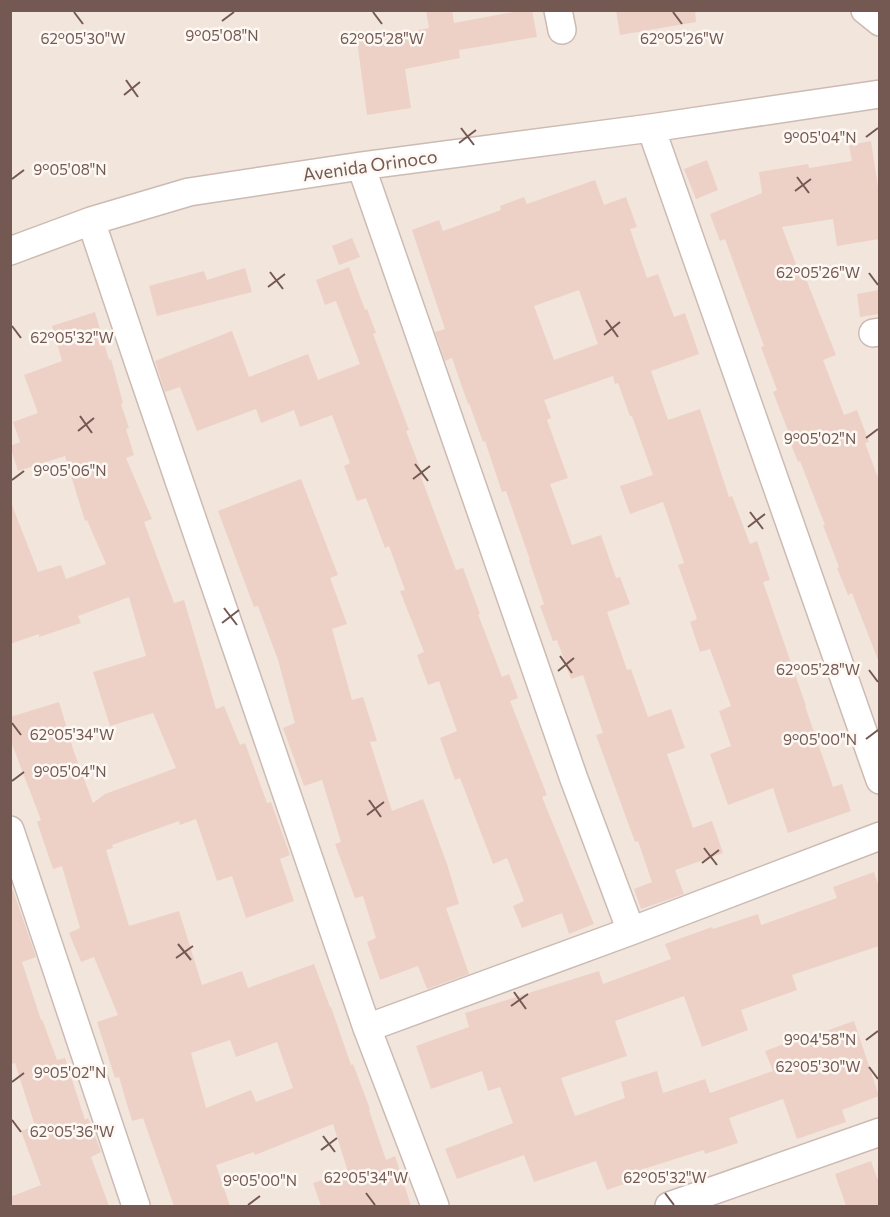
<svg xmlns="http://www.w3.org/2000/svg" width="890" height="1217" font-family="Commissioner,sans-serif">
  <rect width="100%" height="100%" fill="#fbf3ed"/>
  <path fill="#f2e5dc" d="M10 11H879V1206H11Z"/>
  <path fill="#edd1c7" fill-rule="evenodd" d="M426 10H452L454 23 524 10H532L537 37 459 50 460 58 405 69 411 108 367 115 357 41 429 28Z
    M616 10H695L696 22 620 35Z
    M871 141 879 194V239L837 246 833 219 782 227 802 280 806 279 836 355 823 360 844 415 857 410 869 442 865 443 879 480V659L878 660 852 593 848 595 837 568 839 567 823 525H825L800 461 798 462 788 437 790 436 773 392 777 390 761 347 764 346 725 239 720 241 710 214 762 193 759 172 808 164 809 168 852 161 849 145Z
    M707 160 718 190 696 199 684 169Z
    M595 180 604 205 626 197 637 227 630 229 647 278 658 274 674 317 685 313 699 354 651 371 668 420 700 409 729 497 732 496 750 544 757 541 770 580 763 582 806 706H805L833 787 842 784 851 811 788 833 773 788 728 805 710 754 731 746 719 711 731 706 710 649 700 652 690 622 697 619 678 565 684 563 663 502 630 514 620 486 653 475 632 416H630L618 383 615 384 613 376 544 400 551 418 547 420 568 478 550 484 572 545 601 535 616 578 620 577 630 604 607 612 627 670 631 669 648 717 671 709 685 748 667 754 693 828 712 821 723 853 675 870 684 894 641 909 634 889 652 882 638 841 635 842 596 735 603 733 583 675 571 679 557 640 553 641 540 606 544 604 529 560H530L506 491 502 492 485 441 483 442 469 403 468 404 452 358 445 361 435 332 445 329 412 230 439 220 443 231 501 210 500 206 524 197 527 204ZM579 290 598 344 554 360 534 306Z
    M352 238 360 257 339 265 332 246Z
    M349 267 365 310 367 309 376 333 373 334 409 430 406 431 423 476 421 477 456 570 463 568 480 614H478L502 677 509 674 518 698 510 701 547 795 542 797 594 924 569 934 562 913 522 928 513 906 524 901 507 858 493 864 460 778 455 780 440 738 457 731 439 681 428 685 417 655 424 652 400 591 405 590 389 546 385 548 366 498 357 501 344 466 350 463 332 415 300 427 294 410 261 423 256 409 197 431 180 387 165 392 155 361 232 331 249 377 308 354 318 380 360 364 336 301 325 305 316 280Z
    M245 268 252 292 157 316 149 286 204 271 207 280Z
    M879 290V314L860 317 857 294Z
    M95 312 109 360 111 359 123 403 121 404 129 428 126 429 134 455 126 458 152 519 144 522 174 603 184 600 216 709 224 706 240 745 245 743 267 803 271 802 290 855 280 859 294 901 246 918 232 876 217 881 196 819 180 825 179 821 112 845 113 848 106 850 129 926 179 911 202 985 242 971 248 988 314 964 330 1007H331L351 1065 353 1064 370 1109 369 1110 386 1160 395 1156 411 1206H321L313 1183 348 1172 333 1124 255 1155 254 1152 216 1165 230 1206H174L143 1118 132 1121 119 1077 115 1078 97 1022 118 1015 94 957 81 962 69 933 80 928 62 866 53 869 37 822 41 820 10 739V717L59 702 74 752 93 803 105 794 176 768 153 713 110 726 93 672 146 656 129 597 78 616 81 623 39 637V634L10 644V506L12 505 38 572 61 565 66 579 106 564 87 520 85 521 65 456 18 471 10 446 20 442 13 422 38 413 24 375 62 361 52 326ZM230 1040 236 1057 277 1042 293 1088 256 1102 251 1090 206 1108 191 1053Z
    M301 479 338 575 330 578 347 624 332 629 352 700 363 697 377 741 370 742 392 811 423 799 447 864 459 904 446 908 469 974 427 989 418 966 380 980 367 942 376 938 363 896 355 898 335 844 341 842 322 780 304 786 283 728 295 723 278 660 258 606 254 607 218 511Z
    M874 872 879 887V946L792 975 797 990 741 1010 748 1030 702 1047 684 996 615 1021 627 1056 561 1078 575 1116 625 1098 621 1082 657 1071 663 1093 705 1079 710 1093 773 1071 765 1051 800 1038 801 1040 854 1021 879 1096 842 1110 846 1122 797 1139 783 1099 729 1118 738 1143 705 1154 704 1150 627 1174 630 1182 607 1190 596 1161 534 1182 524 1155 457 1179 445 1149 513 1123 500 1087 488 1091 482 1071 431 1089 416 1046 469 1027 465 1013 599 971 603 984 671 959 665 944 712 927 713 929 758 914 761 925 837 898 833 887Z
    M10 890H13L36 957 22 962 41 1020 42 1019 57 1060 65 1058 85 1120 88 1118 100 1149 101 1152 91 1157 109 1206H10V1197L41 1185 21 1131 35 1126 15 1063 10 1064Z
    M871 1161 879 1183V1206H846L835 1174Z"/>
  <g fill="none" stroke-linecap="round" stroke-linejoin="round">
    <defs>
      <path id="street" d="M558 10 562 30
        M865 10 880 22
        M651 128 880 780
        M361 166 574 779 631 931
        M91 221 139 364 367 1028 435 1206
        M10 251 91 221 189 192 361 166 651 128 880 94
        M873 333 880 332
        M10 830 136 1206
        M367 1028 631 931 880 836
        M669 1206 880 1132"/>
    </defs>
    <use href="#street" stroke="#ccbbb3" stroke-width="30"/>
    <use href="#street" stroke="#fff" stroke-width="27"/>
  </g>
  <path fill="none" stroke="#745952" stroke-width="2" d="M74 12 83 24M373 12 382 24M673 12 682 24M222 21 234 12M126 80 138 97M124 95 140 82M461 128 474 145M866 137 878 128M459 143 476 130M797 177 809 193M12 179 24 170M795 191 811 179M270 272 283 289M869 273 878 285M268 287 285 274M606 320 618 337M12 326 21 338M604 335 620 322M80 416 92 433M78 431 94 418M866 438 878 429M415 464 428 481M413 479 430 466M12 480 24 471M750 512 763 529M748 527 765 514M224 608 237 625M222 623 239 610M560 656 572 673M869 670 878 682M558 671 574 658M12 723 21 735M866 739 878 730M12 781 24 772M369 800 381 817M367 815 384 802M704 848 717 865M702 863 719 850M178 944 191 960M176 958 193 946M514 992 526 1009M511 1006 528 994M866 1040 878 1031M869 1067 878 1079M12 1082 24 1073M12 1120 21 1132M323 1136 335 1152M321 1150 337 1138M366 1193 375 1205M665 1193 674 1205M248 1205 260 1196"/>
  <g text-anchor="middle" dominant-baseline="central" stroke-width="5" stroke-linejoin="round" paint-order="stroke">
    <g font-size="18" fill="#745952" stroke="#fdf8f3">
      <text transform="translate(370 165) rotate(-8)">Avenida Orinoco</text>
    </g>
  </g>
  <g font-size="15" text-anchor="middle" fill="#745952" stroke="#fdf8f3" stroke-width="5" stroke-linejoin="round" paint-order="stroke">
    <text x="222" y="41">9°05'08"N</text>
    <text x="83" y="44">62°05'30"W</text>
    <text x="382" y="44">62°05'28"W</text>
    <text x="682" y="44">62°05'26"W</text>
    <text x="820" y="143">9°05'04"N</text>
    <text x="70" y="175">9°05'08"N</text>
    <text x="818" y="278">62°05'26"W</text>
    <text x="72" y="343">62°05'32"W</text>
    <text x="820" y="444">9°05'02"N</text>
    <text x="70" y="476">9°05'06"N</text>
    <text x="818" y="675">62°05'28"W</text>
    <text x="72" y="740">62°05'34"W</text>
    <text x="820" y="745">9°05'00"N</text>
    <text x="70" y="777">9°05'04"N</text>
    <text x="820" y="1045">9°04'58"N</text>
    <text x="818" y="1072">62°05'30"W</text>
    <text x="70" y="1078">9°05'02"N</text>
    <text x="72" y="1137">62°05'36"W</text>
    <text x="366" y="1183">62°05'34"W</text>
    <text x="665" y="1183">62°05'32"W</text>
    <text x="260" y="1186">9°05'00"N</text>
  </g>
  <rect width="890" height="1217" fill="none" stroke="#745952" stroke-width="24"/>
</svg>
